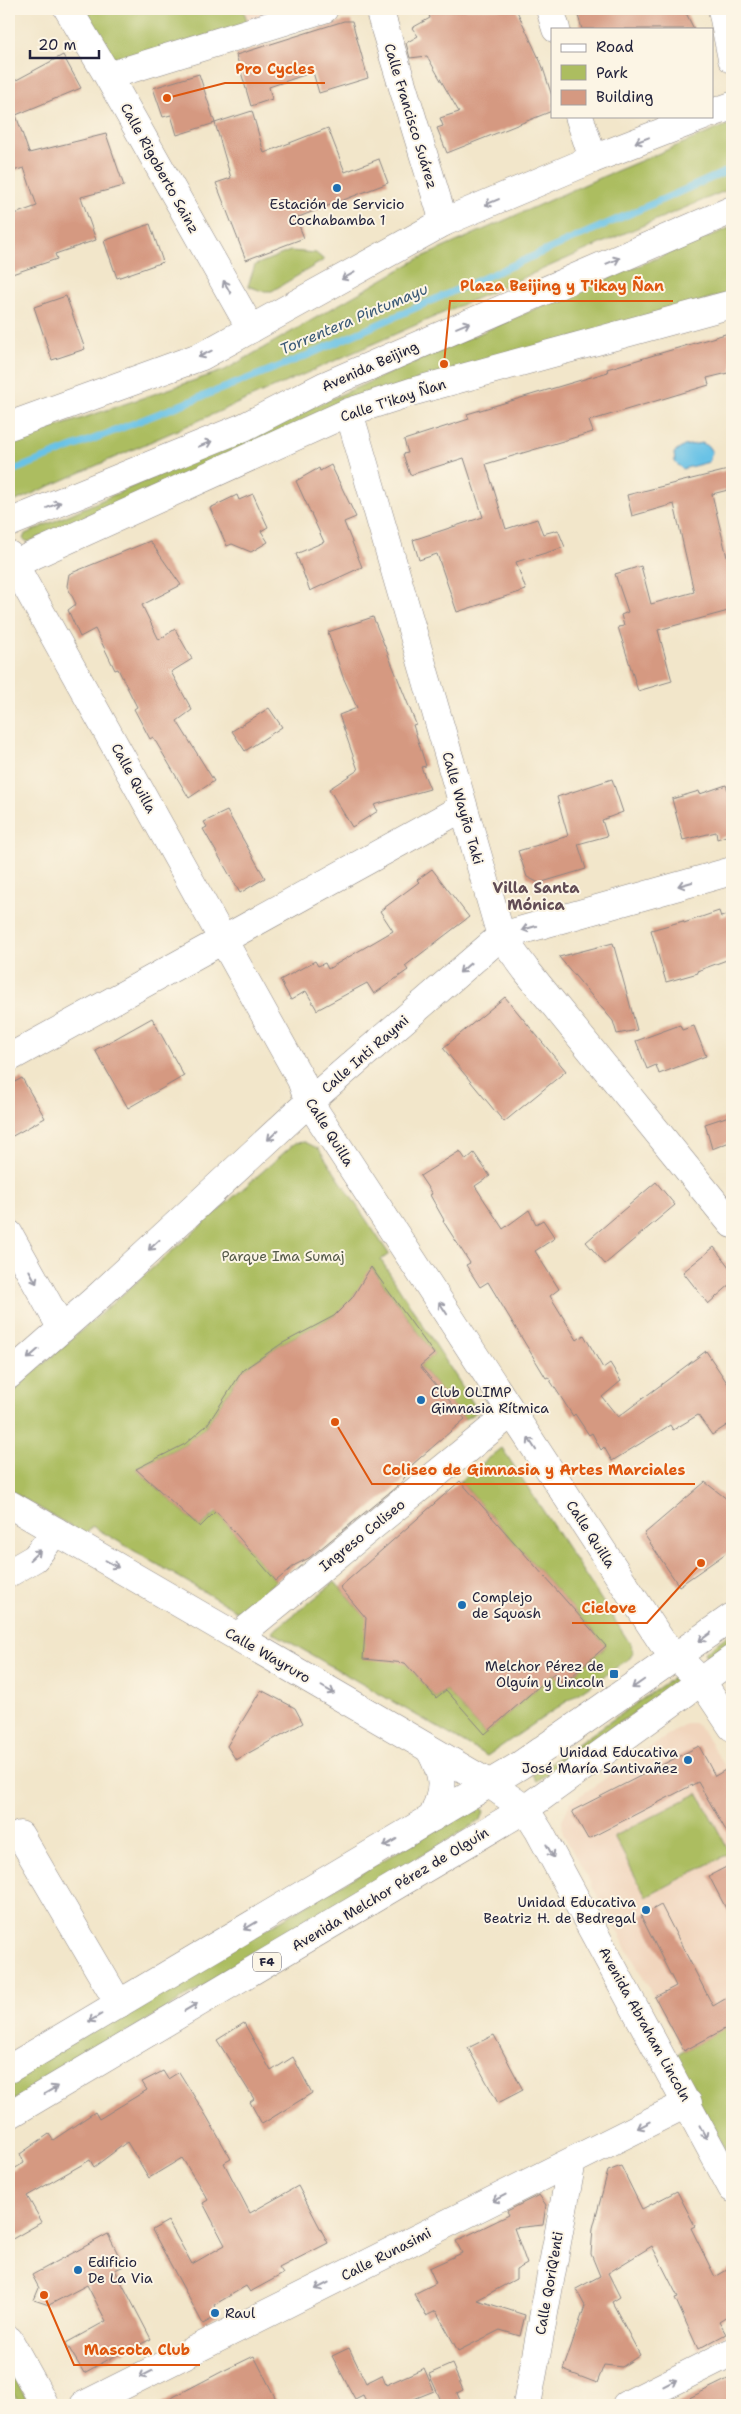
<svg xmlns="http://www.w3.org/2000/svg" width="741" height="2414" font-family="'Shantell Sans',sans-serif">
  <rect width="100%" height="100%" fill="#fcf5e5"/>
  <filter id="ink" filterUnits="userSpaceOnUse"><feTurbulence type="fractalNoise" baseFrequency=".02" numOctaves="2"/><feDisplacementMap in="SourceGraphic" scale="10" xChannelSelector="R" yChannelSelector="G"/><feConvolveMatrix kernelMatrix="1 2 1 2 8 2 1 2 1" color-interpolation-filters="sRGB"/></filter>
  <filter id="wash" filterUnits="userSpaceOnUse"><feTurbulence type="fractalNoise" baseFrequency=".0096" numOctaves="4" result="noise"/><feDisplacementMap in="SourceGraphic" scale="20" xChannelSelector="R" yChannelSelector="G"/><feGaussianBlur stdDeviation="1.12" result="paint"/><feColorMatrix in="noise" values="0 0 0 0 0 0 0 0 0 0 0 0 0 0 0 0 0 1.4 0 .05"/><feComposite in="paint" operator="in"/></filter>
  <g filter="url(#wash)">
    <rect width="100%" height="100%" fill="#f2e6ca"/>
    <path fill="#f1d5bd" d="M243 9H294L248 23Z
      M686 1723H693L699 1726 727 1769 732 1772V2025L684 2051 563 1834 562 1820 571 1802Z"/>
    <path fill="#acbd60" stroke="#67704e" d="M85 9H243L248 23 120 62 112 56Z
      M732 123V188L625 233 9 504V443L225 370 418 259 597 179Z
      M732 227V292L359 399 28 542 23 539 25 534 544 305Z
      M290 251 316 253 324 260 272 291H262L248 286 255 265Z
      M305 1142 319 1149 389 1254 381 1260 478 1411 465 1419 420 1366 434 1354 372 1268 352 1298 334 1316 281 1344 243 1370 207 1425 185 1444 136 1469 200 1527 217 1512 276 1581 240 1613 92 1526 85 1535 9 1490V1394L295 1143Z
      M502 1448 631 1645 633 1653 630 1658 487 1756 272 1632 335 1582 436 1698 446 1690 485 1734 554 1673 563 1684 606 1646 460 1481Z
      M732 1632V1640L708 1658 704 1653Z
      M674 1677 678 1682 537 1781 533 1775Z
      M698 1793 730 1853 646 1897 614 1836Z
      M477 1805 484 1811 481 1820 9 2103V2080Z
      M732 2024V2164L675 2056Z
      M9 2367 30 2405H20L9 2386Z"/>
    <path fill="#69c2e6" stroke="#467290" d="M702 443 708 446 712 452 709 462 682 469 675 462 674 453 684 446Z"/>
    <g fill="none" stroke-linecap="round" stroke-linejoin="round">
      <path stroke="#69c2e6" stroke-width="7" d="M9 472 301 358 732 169"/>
    </g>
    <g id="blocks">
      <path fill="#d59981" d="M427 9H516L542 65 552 96V111L447 153 437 128 443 126 440 118 459 112 427 56 410 58 406 43 418 36 412 28 430 18Z
        M576 9H684L694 29H582Z
        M344 21H352L368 78 319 93 313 72 269 87 272 99 251 106 236 55Z
        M63 55 81 88 16 115 29 153 106 134 124 186 81 197 96 240 55 254 57 259 9 275V216L37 206 24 168 9 172V84Z
        M199 74 215 123 177 135 171 115 163 117 153 88Z
        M252 111 264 153 328 128 345 172 379 159 388 183 296 218 304 238 246 260 216 183 231 178 215 123Z
        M150 224 163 262 117 278 104 241Z
        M66 296 85 349 52 360 34 307Z
        M732 332V372L707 378 709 385 589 421 593 432 486 464 506 529 537 519 543 534 558 530 565 547 516 562 526 590 457 612 437 554 419 560 413 540 483 517 464 458 410 475 403 454 408 453 404 440 469 419 467 414 608 372 607 369Z
        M331 465 356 517 344 522 362 567 310 591 296 554 324 542 296 481 319 468 320 471Z
        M732 469V489L712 494 732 578V610L658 630 672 681 638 691 618 627 624 626 621 615 628 612 615 574 641 566 651 604 694 592 674 504 632 516 627 495Z
        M253 494 268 527 261 531 268 542 251 552 232 544 227 546 210 508 237 495 239 500Z
        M150 541 181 585 142 605 159 640 175 629 192 659 171 672 192 710 177 721 214 781 189 798 153 737 150 739 134 709 137 707 118 669 115 670 95 629 80 637 68 610 76 604 67 586 69 574Z
        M373 617 416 724 413 725 426 766 421 767 430 789 374 805 378 811 352 827 329 789 358 770 339 715 357 708 343 677 328 632Z
        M269 708 282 727 245 751 232 731Z
        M612 779 623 812 602 820 607 836 578 844 586 869 539 883 527 877 518 851 568 836 557 797Z
        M726 785 728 790 732 789V834L717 839 716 832 683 840 672 799 699 791 700 794Z
        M227 811 265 878 240 893 203 829 207 827 204 822Z
        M432 869 469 917 405 966 408 970 374 994 367 983 317 1010 306 991 291 1000 280 980 315 961 318 966 325 963 328 969 393 931 380 911 419 882 417 880Z
        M719 911 721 917 732 913V958L697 971 698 973 666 982 651 930 683 921 684 923Z
        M613 943 637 1030 617 1034 613 1021 559 957Z
        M505 997 566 1071 504 1122 443 1048Z
        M152 1018 184 1076 128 1108 95 1050Z
        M680 1025 682 1030 694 1026 706 1056 659 1074 656 1065 647 1069 636 1041Z
        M22 1078 45 1118 9 1138V1085Z
        M732 1115V1141L712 1149 705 1124Z
        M460 1151 466 1160 474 1153 490 1176 475 1186 503 1229 529 1210 536 1224 543 1220 555 1238 535 1251 559 1289 550 1296 577 1340 584 1335 603 1368 610 1363 621 1381 602 1397 618 1417 706 1351 732 1390V1422L712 1435 698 1415 673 1430 670 1425 612 1461 604 1447 601 1450 592 1433 589 1435 575 1414 573 1416 548 1377 546 1378 488 1282 480 1287 466 1265 470 1263 443 1221 444 1220 430 1195 432 1194 420 1176Z
        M656 1182 675 1205 605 1264 586 1242Z
        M714 1247 732 1271V1283L708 1304 683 1272Z
        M371 1267 434 1354 420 1366 465 1419 413 1464 401 1483 309 1558 295 1565 276 1581 216 1511 200 1527 136 1469 185 1444 207 1425 243 1370 281 1344 334 1316 352 1298Z
        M460 1481 606 1646 563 1684 554 1673 485 1734 446 1690 436 1698 405 1663 363 1659 366 1618 340 1587Z
        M705 1482 732 1503V1549L679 1586 644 1534Z
        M261 1690 295 1708 303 1723 236 1760 227 1746Z
        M699 1746 715 1776 732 1766V1841L698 1782 588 1839 572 1811Z
        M732 1864V1920L709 1876Z
        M661 1905 713 2006 732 1995V2025L684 2051 655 1997 676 1986 641 1916Z
        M244 2023 271 2071 293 2057 312 2093 262 2124 250 2102 254 2099 217 2040Z
        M494 2035 523 2090 498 2103 468 2048Z
        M163 2071 168 2079 179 2072 207 2117 231 2159 224 2163 250 2213 298 2186 328 2243 279 2268 283 2274 250 2292 246 2286 214 2305 219 2315 203 2324 152 2230 168 2221 192 2264 225 2245 203 2203 208 2200 182 2158 149 2178 127 2142 94 2167 90 2160 27 2196 42 2222 9 2241V2164L12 2170 24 2163 20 2154 49 2134 53 2140 95 2112 99 2119 147 2090 142 2082Z
        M621 2166 642 2209 677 2191 695 2226 691 2228 715 2277 732 2267V2314L719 2322 726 2334 698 2349 675 2298 678 2297 652 2246 608 2273 620 2297 612 2302 640 2355 622 2367 604 2365 597 2383 563 2370 585 2306 576 2289 600 2276 591 2254 593 2228 608 2171Z
        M539 2195 546 2205 543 2225 514 2228 527 2264 516 2270V2279L477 2300 525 2315 520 2336 500 2330 458 2351 436 2311 426 2316 414 2294 436 2283 429 2268 462 2253 456 2241 509 2215 507 2211Z
        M108 2234 124 2266 115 2270 151 2339 123 2353 122 2352 84 2373 66 2343 106 2321 87 2285 49 2305 34 2300 39 2288 32 2275Z
        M349 2348 366 2383 382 2375 386 2385 424 2368 434 2391 399 2405H368L363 2395 355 2399 332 2356Z
        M254 2356 279 2405H158L223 2371Z
        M452 2364 463 2390 457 2393 462 2405H443L429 2374Z
        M732 2377V2405H675Z"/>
    </g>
  </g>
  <g filter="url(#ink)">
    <use href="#blocks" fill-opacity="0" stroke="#8a8482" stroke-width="1"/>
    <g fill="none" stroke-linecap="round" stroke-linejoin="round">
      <defs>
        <path id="minor" d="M68 9 108 76 251 329
          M379 9 444 222
          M550 9 556 29
          M722 9 732 59
          M108 76 324 9
          M579 116 593 159
          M349 412 501 936 526 970 732 1224
          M9 555 301 1080 309 1102 662 1642 702 1682 732 1727
          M14 564 349 412 411 392 732 304
          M9 1058 462 808
          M9 1234 62 1329
          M9 1375 99 1296 309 1102 501 936 732 871
          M9 1504 490 1784 525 1809 539 1831 732 2188
          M9 1573 35 1558 56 1531
          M237 1637 511 1413
          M20 1835 119 2004
          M84 2405 688 2103
          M527 2405 572 2161
          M626 2405 732 2352"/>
        <path id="major" d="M712 113 732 106
          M9 426 202 356 444 222 593 159 704 116
          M9 523 244 427 326 385 732 210
          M9 2340 45 2405"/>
        <path id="highway" d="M430 1750C445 1778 445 1789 432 1818
          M9 2069 519 1766 732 1617
          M9 2115 525 1809 732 1659"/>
      </defs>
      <use href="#minor" stroke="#8a8482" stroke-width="29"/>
      <use href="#major" stroke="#8a8482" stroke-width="29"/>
      <use href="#highway" stroke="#8a8482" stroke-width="29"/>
      <use href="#minor" stroke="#fff" stroke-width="28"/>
      <use href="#major" stroke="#fff" stroke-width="28"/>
      <use href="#highway" stroke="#fff" stroke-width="28"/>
    </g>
    <defs><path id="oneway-shaft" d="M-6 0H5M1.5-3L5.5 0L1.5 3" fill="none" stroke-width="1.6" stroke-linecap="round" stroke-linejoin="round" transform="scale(1.25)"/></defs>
    <g stroke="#9c9ca7">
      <use href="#oneway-shaft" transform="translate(642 140) rotate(159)"/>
      <use href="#oneway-shaft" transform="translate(492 202) rotate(157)"/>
      <use href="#oneway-shaft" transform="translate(613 261) rotate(-23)"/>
      <use href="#oneway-shaft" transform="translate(348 276) rotate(151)"/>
      <use href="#oneway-shaft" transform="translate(227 287) rotate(-119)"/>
      <use href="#oneway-shaft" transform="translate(463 325) rotate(-23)"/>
      <use href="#oneway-shaft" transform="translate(205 354) rotate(154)"/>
      <use href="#oneway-shaft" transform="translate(205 444) rotate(-22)"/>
      <use href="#oneway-shaft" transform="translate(54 505) rotate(-22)"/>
      <use href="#oneway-shaft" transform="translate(685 884) rotate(164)"/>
      <use href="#oneway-shaft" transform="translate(529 928) rotate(164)"/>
      <use href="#oneway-shaft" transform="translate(465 968) rotate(139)"/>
      <use href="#oneway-shaft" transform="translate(273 1135) rotate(137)"/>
      <use href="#oneway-shaft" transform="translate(154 1245) rotate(137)"/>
      <use href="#oneway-shaft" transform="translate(33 1277) rotate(61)"/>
      <use href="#oneway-shaft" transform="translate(443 1308) rotate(-123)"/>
      <use href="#oneway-shaft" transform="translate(33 1354) rotate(139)"/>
      <use href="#oneway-shaft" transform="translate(532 1444) rotate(-123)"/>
      <use href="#oneway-shaft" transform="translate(35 1555) rotate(-43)"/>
      <use href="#oneway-shaft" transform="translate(112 1564) rotate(30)"/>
      <use href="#oneway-shaft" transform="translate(705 1637) rotate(144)"/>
      <use href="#oneway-shaft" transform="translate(638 1684) rotate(145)"/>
      <use href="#oneway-shaft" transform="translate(328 1690) rotate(30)"/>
      <use href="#oneway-shaft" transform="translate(390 1843) rotate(149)"/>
      <use href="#oneway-shaft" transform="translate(550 1851) rotate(61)"/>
      <use href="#oneway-shaft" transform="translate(250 1926) rotate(149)"/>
      <use href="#oneway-shaft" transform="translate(191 2007) rotate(-31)"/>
      <use href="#oneway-shaft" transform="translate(95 2018) rotate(150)"/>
      <use href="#oneway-shaft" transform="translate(51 2090) rotate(-31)"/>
      <use href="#oneway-shaft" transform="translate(644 2125) rotate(153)"/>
      <use href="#oneway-shaft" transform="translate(703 2132) rotate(62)"/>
      <use href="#oneway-shaft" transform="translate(499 2198) rotate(153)"/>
      <use href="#oneway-shaft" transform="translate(322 2286) rotate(153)"/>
      <use href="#oneway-shaft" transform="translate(146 2374) rotate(153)"/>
      <use href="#oneway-shaft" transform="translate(670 2383) rotate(-27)"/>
    </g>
  </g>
  <g fill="#1f6fb2" stroke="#fcf5e5" stroke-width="2">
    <circle cx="337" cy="188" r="5"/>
    <circle cx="421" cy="1400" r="5"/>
    <circle cx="462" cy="1605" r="5"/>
    <rect x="609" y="1669" width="10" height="10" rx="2.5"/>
    <circle cx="688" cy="1760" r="5"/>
    <circle cx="646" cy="1910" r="5"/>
    <circle cx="78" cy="2270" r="5"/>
    <circle cx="215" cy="2313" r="5"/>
  </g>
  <g text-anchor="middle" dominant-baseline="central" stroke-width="4" stroke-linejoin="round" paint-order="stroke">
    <rect fill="#fcf5e5" stroke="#63616e" stroke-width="1" x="253" y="1952.5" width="28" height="19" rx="4"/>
    <g font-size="12" font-weight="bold" fill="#22223b">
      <text x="267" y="1962">F4</text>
    </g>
    <g font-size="14" fill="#22223b" stroke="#fcf5e5">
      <text transform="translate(411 116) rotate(73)">Calle Francisco Suárez</text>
      <text transform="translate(160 168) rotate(61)">Calle Rigoberto Sainz</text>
      <text transform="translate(370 366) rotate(-24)">Avenida Beijing</text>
      <text transform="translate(393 400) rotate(-18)">Calle T'ikay Ñan</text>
      <text transform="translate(134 778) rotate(61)">Calle Quilla</text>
      <text transform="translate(463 808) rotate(74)">Calle Wayño Taki</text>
      <text transform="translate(365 1054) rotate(-41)">Calle Inti Raymi</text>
      <text transform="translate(330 1132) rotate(58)">Calle Quilla</text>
      <text transform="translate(591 1534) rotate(57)">Calle Quilla</text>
      <text transform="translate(362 1535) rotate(-39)">Ingreso Coliseo</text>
      <text transform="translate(268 1655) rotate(30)">Calle Wayruro</text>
      <text transform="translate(390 1889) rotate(-31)">Avenida Melchor Pérez de Olguín</text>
      <text transform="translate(645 2024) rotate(61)">Avenida Abraham Lincoln</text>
      <text transform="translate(386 2254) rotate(-27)">Calle Runasimi</text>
      <text transform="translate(549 2283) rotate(-80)">Calle QoriQ'enti</text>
    </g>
    <g font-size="14" fill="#22223b" stroke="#fcf5e5" text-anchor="start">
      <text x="337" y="204" text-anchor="middle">Estación de Servicio<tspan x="337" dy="16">Cochabamba 1</tspan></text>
      <text x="431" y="1392">Club OLIMP<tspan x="431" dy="16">Gimnasia Rítmica</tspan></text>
      <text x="472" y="1597">Complejo<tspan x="472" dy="16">de Squash</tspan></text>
      <text x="604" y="1666" text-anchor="end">Melchor Pérez de<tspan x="604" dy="16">Olguín y Lincoln</tspan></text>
      <text x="678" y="1752" text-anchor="end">Unidad Educativa<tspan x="678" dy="16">José María Santivañez</tspan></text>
      <text x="636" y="1902" text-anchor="end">Unidad Educativa<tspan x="636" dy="16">Beatriz H. de Bedregal</tspan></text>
      <text x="88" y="2262">Edificio<tspan x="88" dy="16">De La Via</tspan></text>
      <text x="225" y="2313">Raul</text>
    </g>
    <g font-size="14" fill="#525848" stroke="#fcf5e5">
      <text x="283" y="1256">Parque Ima Sumaj</text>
    </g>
    <g font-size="15" font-style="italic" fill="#3b5a77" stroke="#fcf5e5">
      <text transform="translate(354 319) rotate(-23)">Torrentera Pintumayu</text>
    </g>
    <g font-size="15" font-weight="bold" fill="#614c54" stroke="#fcf5e5">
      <text x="536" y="888">Villa Santa<tspan x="536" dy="17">Mónica</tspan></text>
    </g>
  </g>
  <path fill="none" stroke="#de560e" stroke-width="2" d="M167 98L225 83H325M444 364L450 301H673M335 1422L372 1484H695M701 1563L647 1623H572M44 2295L74 2365H200"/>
  <g fill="#de560e" stroke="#fcf5e5" stroke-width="2">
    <circle cx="167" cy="98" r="5"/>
    <circle cx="444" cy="364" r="5"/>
    <circle cx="335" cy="1422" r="5"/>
    <circle cx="701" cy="1563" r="5"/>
    <circle cx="44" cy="2295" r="5"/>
  </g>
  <g font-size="15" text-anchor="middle" font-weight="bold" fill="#de560e" stroke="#fcf5e5" stroke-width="4" stroke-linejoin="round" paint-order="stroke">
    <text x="275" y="74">Pro Cycles</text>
    <text x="562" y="291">Plaza Beijing y T'ikay Ñan</text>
    <text x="534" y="1475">Coliseo de Gimnasia y Artes Marciales</text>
    <text x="609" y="1613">Cielove</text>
    <text x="137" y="2355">Mascota Club</text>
  </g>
  <rect width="741" height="2414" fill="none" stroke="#fcf5e5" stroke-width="30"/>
  <rect x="551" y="28" width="162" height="90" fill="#fcf5e5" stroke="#a5a1a1"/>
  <rect x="561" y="44" width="25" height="8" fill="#ffffff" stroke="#a5a1a1"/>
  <text x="596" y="52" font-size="15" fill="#22223b">Road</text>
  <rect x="561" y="65" width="25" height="15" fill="#acbd60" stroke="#a5a1a1"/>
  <text x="596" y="78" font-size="15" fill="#22223b">Park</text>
  <rect x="561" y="90" width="25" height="15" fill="#d59981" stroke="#a5a1a1"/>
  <text x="596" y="102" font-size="15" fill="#22223b">Building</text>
  <path d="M30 50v8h69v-8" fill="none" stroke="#22223b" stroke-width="2.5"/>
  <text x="38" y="50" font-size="15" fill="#22223b" stroke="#fcf5e5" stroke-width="4" paint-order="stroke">20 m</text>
</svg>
